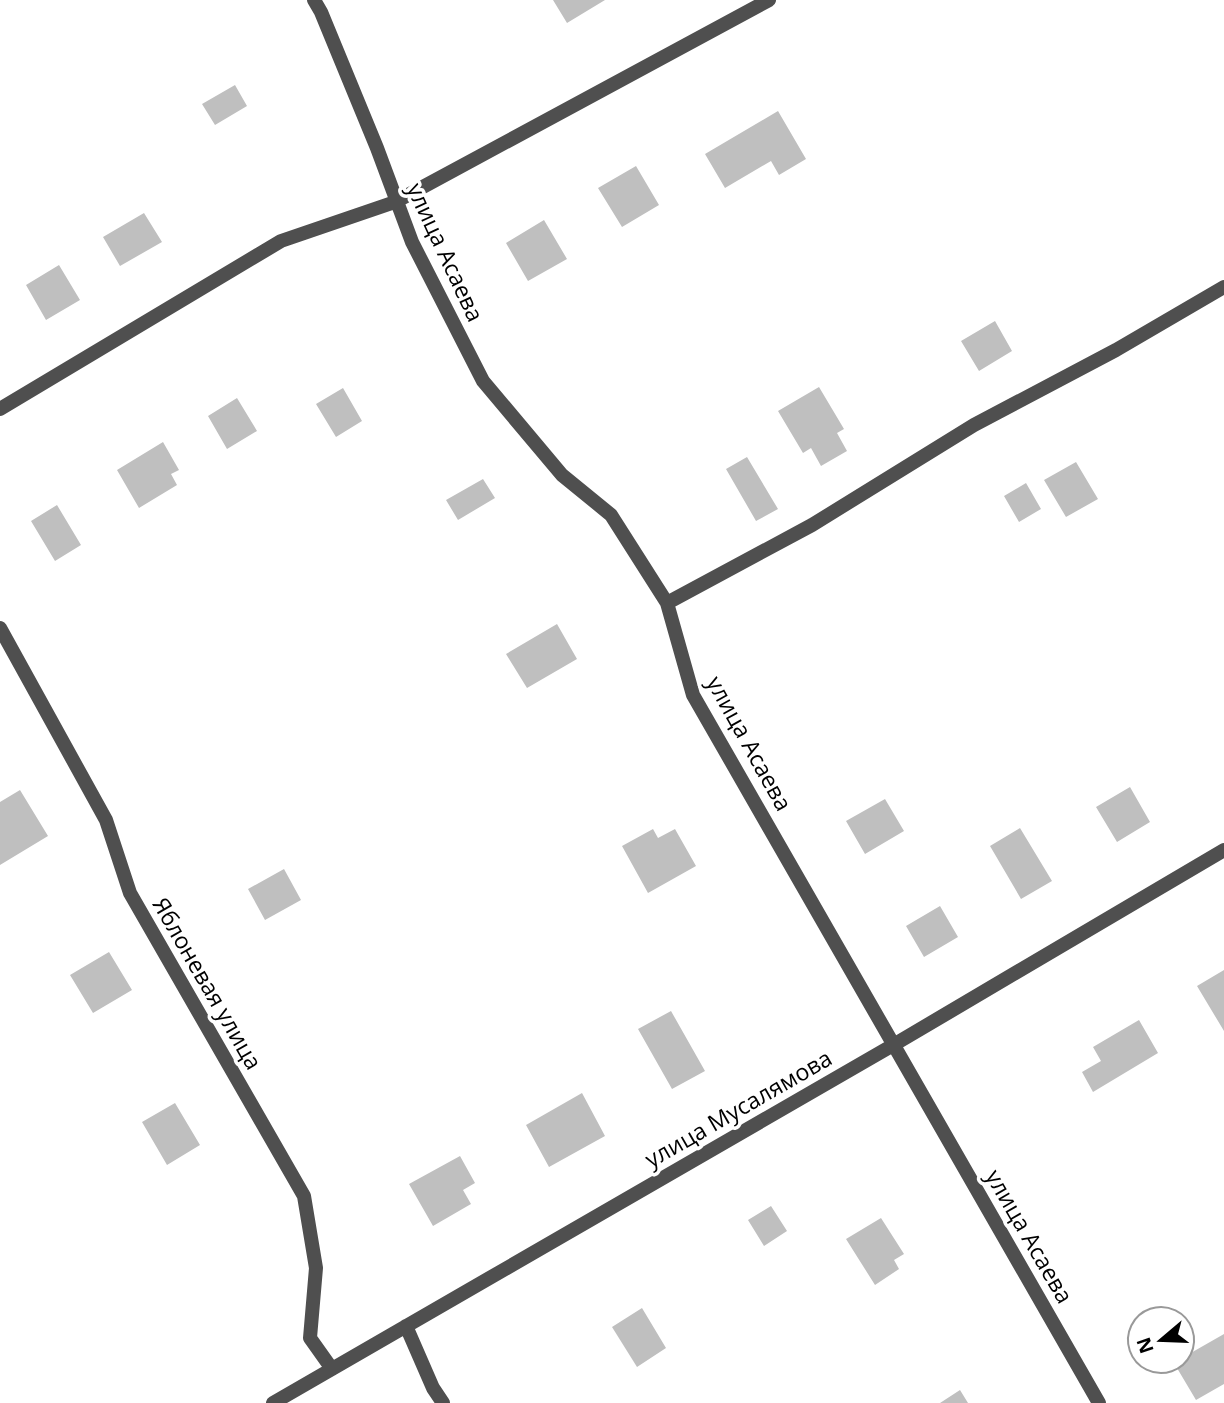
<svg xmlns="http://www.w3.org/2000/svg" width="1224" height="1403" font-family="'Open Sans',sans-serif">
  <rect width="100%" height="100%" fill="#fff"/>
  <path fill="#bfbfbf" d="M553 0H605L567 23Z
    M235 85 247 106 215 125 202 104Z
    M778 111 806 159 779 175 771 161 725 188 705 154Z
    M636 166 659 205 622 227 598 188Z
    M144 213 162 242 120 266 103 237Z
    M544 220 567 259 528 281 506 243Z
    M59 265 80 300 46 320 26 285Z
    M995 321 1012 351 979 371 961 341Z
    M819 387 844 429 837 433 847 451 821 466 811 448 803 453 778 411Z
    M343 388 362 421 336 437 316 404Z
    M237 398 257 431 227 449 208 416Z
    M163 442 179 470 171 474 177 485 139 508 117 470Z
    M747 457 778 509 756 521 726 469Z
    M1076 462 1098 499 1066 517 1044 480Z
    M483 479 495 498 458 520 446 500Z
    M1026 483 1041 509 1019 522 1004 496Z
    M57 505 81 545 55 561 31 521Z
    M557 624 577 659 527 688 506 654Z
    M1130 787 1150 822 1117 842 1096 807Z
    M20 790 48 836 0 865V802Z
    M885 799 904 831 865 854 846 821Z
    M1020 828 1052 881 1021 899 990 846Z
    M653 829 658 838 675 829 696 866 648 893 622 846Z
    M284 869 301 900 265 920 248 889Z
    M940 906 958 937 924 957 906 926Z
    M109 952 132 990 93 1013 70 975Z
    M1224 970V1031L1197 986Z
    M671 1011 705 1071 672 1089 638 1029Z
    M1139 1020 1158 1053 1093 1092 1082 1072 1101 1061 1093 1047Z
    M582 1093 605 1136 549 1167 526 1125Z
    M175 1103 200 1145 167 1165 142 1122Z
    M460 1156 475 1183 463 1190 471 1204 433 1226 409 1184Z
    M771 1206 787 1231 764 1246 748 1220Z
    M881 1218 904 1254 894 1260 899 1269 875 1285 846 1239Z
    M642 1308 666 1348 637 1367 612 1327Z
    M1224 1334V1384L1196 1400 1174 1363 1182 1361V1358Z
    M960 1390 968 1403H940Z"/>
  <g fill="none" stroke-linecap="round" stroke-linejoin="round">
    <path stroke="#4f4f4f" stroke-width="14" d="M314 0 321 12 377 148 412 242 483 381 562 475 611 515 667 603 693 695 1099 1403
      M0 409 281 241 395 202 769 0
      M667 603 812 525 974 425 1116 350 1224 287
      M0 628 106 820 130 893 304 1196 316 1268 310 1338 332 1369
      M406 1326 433 1388 443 1403
      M273 1403 895 1044 1224 850"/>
  </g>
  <g text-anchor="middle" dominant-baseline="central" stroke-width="7" stroke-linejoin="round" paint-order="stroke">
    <g font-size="23" fill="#000" stroke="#fff">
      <text transform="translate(446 252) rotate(65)">улица Асаева</text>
      <text transform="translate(750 743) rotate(61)">улица Асаева</text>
      <text transform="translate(208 983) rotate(60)">Яблоневая улица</text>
      <text transform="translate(738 1108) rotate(-30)">улица Мусалямова</text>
      <text transform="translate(1030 1236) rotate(60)">улица Асаева</text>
    </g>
  </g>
  <g transform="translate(1161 1340) rotate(251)"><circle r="33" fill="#ffffff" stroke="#999999" stroke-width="2"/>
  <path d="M0-5L12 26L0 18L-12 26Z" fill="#000000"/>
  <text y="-10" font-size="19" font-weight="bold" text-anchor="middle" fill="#000000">N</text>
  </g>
</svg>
